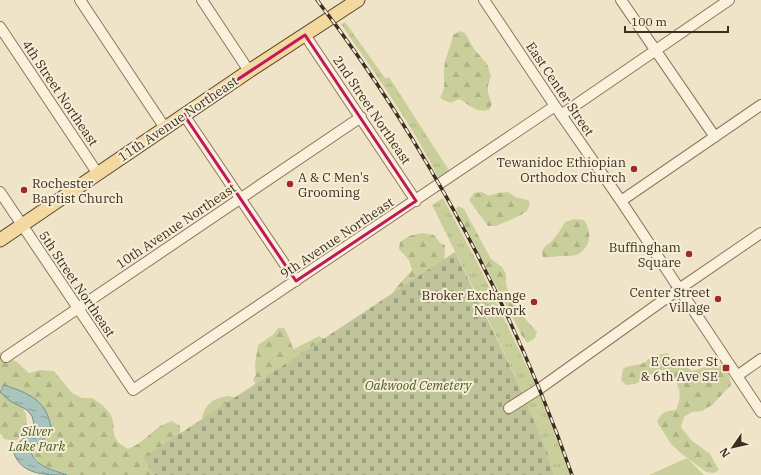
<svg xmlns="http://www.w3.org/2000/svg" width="761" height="475" font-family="'IBM Plex Serif',serif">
  <defs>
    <pattern id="grass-tufts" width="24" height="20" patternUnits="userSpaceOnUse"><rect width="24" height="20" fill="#c9cf9b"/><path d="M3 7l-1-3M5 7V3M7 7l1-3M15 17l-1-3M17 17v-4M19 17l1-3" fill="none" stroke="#aeb285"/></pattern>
    <pattern id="forest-firs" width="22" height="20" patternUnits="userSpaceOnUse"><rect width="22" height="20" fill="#c9cf9b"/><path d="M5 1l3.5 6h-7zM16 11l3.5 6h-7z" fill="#aeb285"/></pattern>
    <pattern id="cemetery-stones" width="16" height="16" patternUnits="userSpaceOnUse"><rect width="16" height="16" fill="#bfc49a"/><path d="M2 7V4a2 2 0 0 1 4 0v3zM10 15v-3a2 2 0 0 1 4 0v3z" fill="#9ca07d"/></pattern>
    <pattern id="water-ripples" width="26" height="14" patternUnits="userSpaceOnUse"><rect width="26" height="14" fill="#a9c4bc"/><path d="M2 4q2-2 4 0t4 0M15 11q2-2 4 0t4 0" fill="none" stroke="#8ba098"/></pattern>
  </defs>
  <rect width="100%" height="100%" fill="#f0e4c8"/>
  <path fill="url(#grass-tufts)" d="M345 22 385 78 389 77 450 172 439 179C412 124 375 74 341 24Z
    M443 198 479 266 535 384 523 393 480 302 432 205Z
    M540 395 570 475H554L547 452 526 402Z"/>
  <path fill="url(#forest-firs)" d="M460 31 465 33 474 49 487 64 491 76 488 85V93L492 104 489 110C474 113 471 105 459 99L451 103 443 100 440 97C447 87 443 80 444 69 445 57 451 46 453 35Z
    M482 192 489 196 497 193 508 192 515 197 528 200 530 203 527 211 519 216 496 226H488L469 200 474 193Z
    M458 206 464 209 491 259 502 267 506 274V284L510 297 520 313 537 332 535 338 527 343 522 336 456 209Z
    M574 219 584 220C591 230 592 245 580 253 575 257 568 255 562 256 555 256 550 258 543 257L542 252C544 246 547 245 552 241 557 235 561 229 565 222Z
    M422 233 434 235 441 244 445 245 444 269 387 303 396 288 412 270 409 260 399 249 400 242 409 236Z
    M278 328H284C289 335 290 343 294 349L319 336 324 339 258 387 253 380 256 375 255 365 258 345 274 334Z
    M0 352 18 363 29 373 41 370 54 371 72 393 82 398H92C97 401 103 405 107 410 121 426 104 436 128 449L138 444 160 426 172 421 180 426 182 475H67L41 465 33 455 34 446 45 438 51 428 4 385 0 390Z
    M667 353 692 371 718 363C726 368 730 375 731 385L712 405 702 411 692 412 684 417 681 427 691 440 710 454 719 470 714 473 706 472 682 454 671 444 657 422C661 412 666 411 676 410 684 391 679 379 660 370L635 384 626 385 621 380 623 369C634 362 642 369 651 356Z
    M0 392C18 408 33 405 24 435L15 441 4 439 0 433Z
    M228 396 234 397 240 405 208 423 202 417C206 403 214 398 228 396Z"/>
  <path fill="url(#cemetery-stones)" d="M455 252 520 387 547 452 554 475H154L143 458Z"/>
  <path fill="#c9cf9b" d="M687 458 704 475H649Z"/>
  <path fill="url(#water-ripples)" stroke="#6f938a" d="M4 385C28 393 47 400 51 428L45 438 34 446 31 451C34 466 53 470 67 475 43 475 21 475 13 451L17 444 31 432 34 424 32 416 27 410 10 401 0 392Z"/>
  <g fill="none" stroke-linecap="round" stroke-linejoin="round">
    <defs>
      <path id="minor" d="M80 0 165 128
        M202 0 249 71
        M484 0 555 106 621 201 761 412
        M621 0 715 137
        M0 27 98 174
        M305 35 416 201
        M184 115 296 281
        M561 115 729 0
        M0 192 133 390 555 106
        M621 201 761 105
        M6 357 361 117
        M737 376 761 359
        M509 408 539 389 679 289 761 233"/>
      <path id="major" d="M0 240 249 71 358 0"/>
    </defs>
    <use href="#minor" stroke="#8d765c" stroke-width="12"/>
    <use href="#major" stroke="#5b4430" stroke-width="15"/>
    <use href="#minor" stroke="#faf1dc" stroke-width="10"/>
    <use href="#major" stroke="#f3d9a0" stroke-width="13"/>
    <defs>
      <path id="rail" d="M317 0C426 143 513 306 572 475"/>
    </defs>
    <use href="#rail" stroke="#3d2e20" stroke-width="3.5"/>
    <use href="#rail" stroke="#f7eed8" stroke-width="2" stroke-dasharray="6" stroke-linecap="butt"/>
  </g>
  <path fill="none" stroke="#c2185b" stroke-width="3" stroke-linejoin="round" d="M305 35 416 201 296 281 184 115Z"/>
  <g fill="#9e2a2b" stroke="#f7eed8" stroke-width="1.5">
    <circle cx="634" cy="169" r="4"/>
    <circle cx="290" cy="184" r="4"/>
    <circle cx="24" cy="190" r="4"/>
    <circle cx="689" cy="254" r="4"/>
    <circle cx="718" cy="299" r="4"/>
    <circle cx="534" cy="302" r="4"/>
    <rect x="722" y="364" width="8" height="8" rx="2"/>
  </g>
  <g text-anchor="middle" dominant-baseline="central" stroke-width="4" stroke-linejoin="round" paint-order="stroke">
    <g font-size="13" fill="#3d2e20" stroke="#f7eed8">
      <text transform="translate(560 89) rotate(56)">East Center Street</text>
      <text transform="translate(60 93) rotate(56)">4th Street Northeast</text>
      <text transform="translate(372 110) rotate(56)">2nd Street Northeast</text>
      <text transform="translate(178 119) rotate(-34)">11th Avenue Northeast</text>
      <text transform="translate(176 226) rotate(-34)">10th Avenue Northeast</text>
      <text transform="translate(337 238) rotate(-34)">9th Avenue Northeast</text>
      <text transform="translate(77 284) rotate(56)">5th Street Northeast</text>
    </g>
    <g font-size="13" fill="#3d2e20" stroke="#f7eed8" text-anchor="end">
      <text x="626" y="162">Tewanidoc Ethiopian<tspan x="626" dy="15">Orthodox Church</tspan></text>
      <text x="298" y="177" text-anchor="start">A &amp; C Men's<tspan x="298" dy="15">Grooming</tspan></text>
      <text x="32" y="183" text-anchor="start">Rochester<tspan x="32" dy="15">Baptist Church</tspan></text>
      <text x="681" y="247">Buffingham<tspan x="681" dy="15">Square</tspan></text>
      <text x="710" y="292">Center Street<tspan x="710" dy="15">Village</tspan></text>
      <text x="526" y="295">Broker Exchange<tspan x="526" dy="15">Network</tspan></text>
      <text x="718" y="361">E Center St<tspan x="718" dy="15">&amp; 6th Ave SE</tspan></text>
    </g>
    <g font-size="13" font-style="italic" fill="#4d5a26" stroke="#f7eed8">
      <text x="418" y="385">Oakwood Cemetery</text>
      <text x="37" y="431">Silver<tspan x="37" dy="15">Lake Park</tspan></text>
    </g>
  </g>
  <g transform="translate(733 447) rotate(236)" stroke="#f7eed8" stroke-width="3" paint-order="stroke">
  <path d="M0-3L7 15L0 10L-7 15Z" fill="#3d2e20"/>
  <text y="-6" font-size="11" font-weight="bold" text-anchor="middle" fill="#3d2e20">N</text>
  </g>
  <path d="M625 26v6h103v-6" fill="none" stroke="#3d2e20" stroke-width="2"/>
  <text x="631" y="26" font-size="12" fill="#3d2e20" stroke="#f7eed8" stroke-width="3" paint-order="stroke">100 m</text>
</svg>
